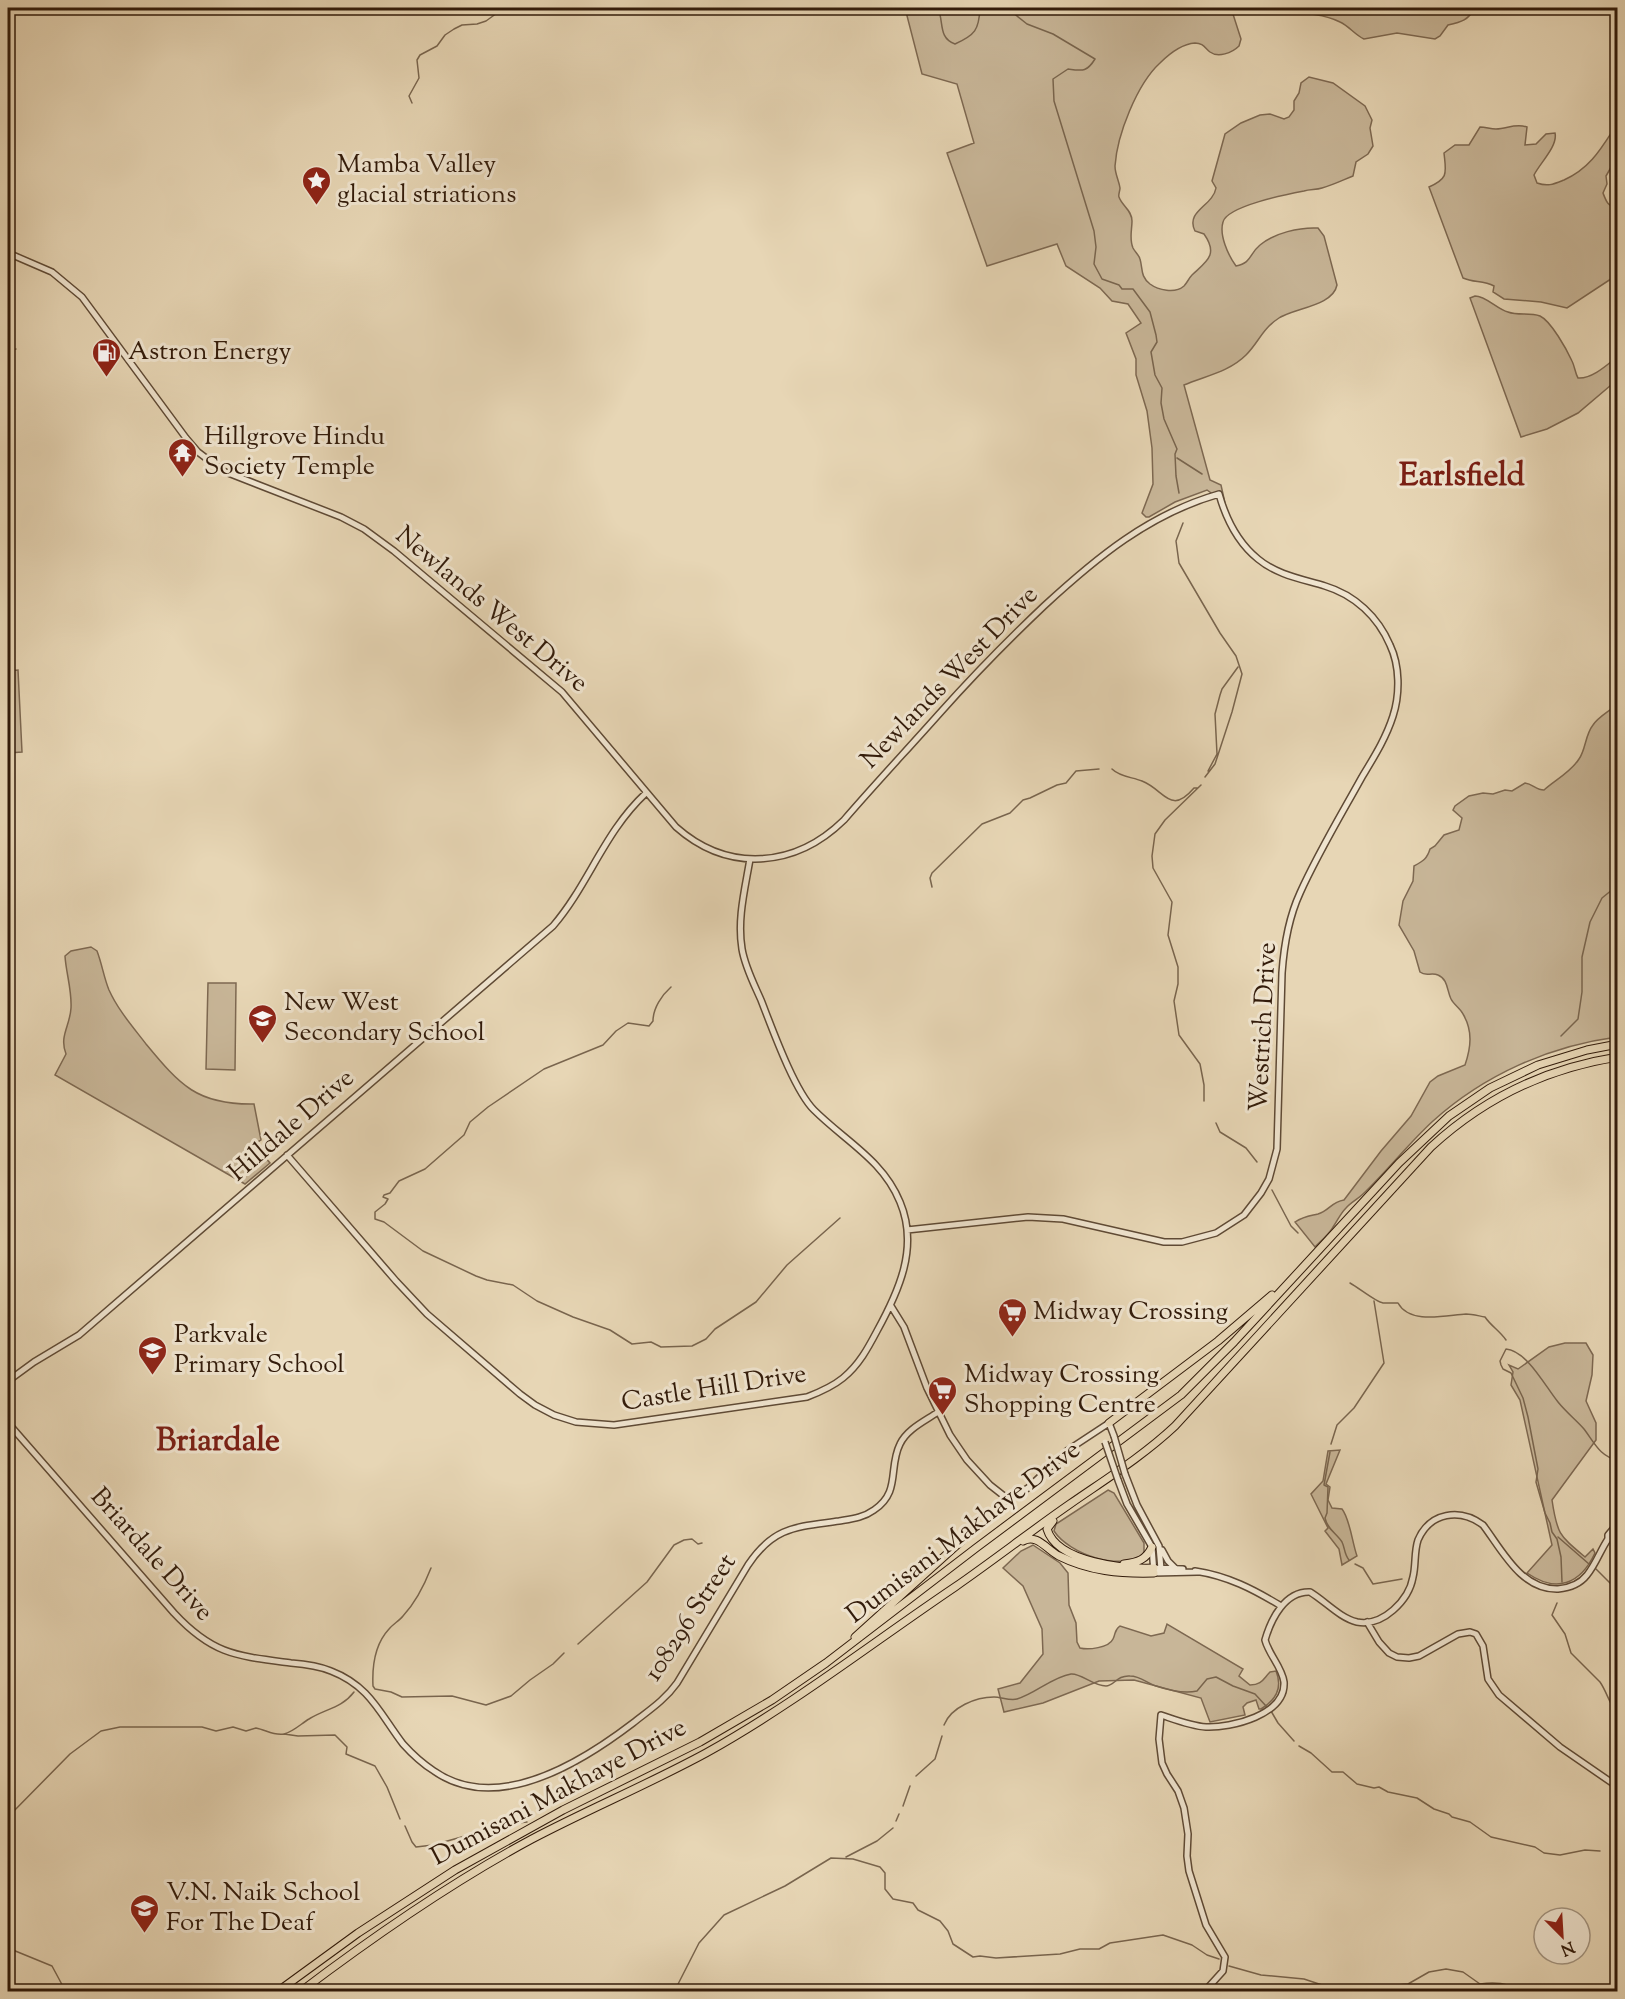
<svg xmlns="http://www.w3.org/2000/svg" width="1625" height="1999" font-family="'Sorts Mill Goudy',serif">
  <rect width="100%" height="100%" fill="#e7d6b5"/>
  <filter id="stains"><feTurbulence type="fractalNoise" baseFrequency=".00333" numOctaves="4"/><feColorMatrix values="0 0 0 0 .2 0 0 0 0 .09 0 0 0 0 .02 0 0 0 .5 -.17"/></filter>
  <radialGradient id="worn" r=".72"><stop offset=".6" stop-color="#630" stop-opacity="0"/><stop offset="1" stop-color="#630" stop-opacity=".3"/></radialGradient>
  <path fill="#c8b698" stroke="#7d6851" stroke-width="1.5" d="M905 8H1233L1232 11 1241 39 1239 46C1232 53 1218 58 1210 52 1205 48 1203 43 1195 43 1182 44 1169 54 1160 63 1137 84 1117 135 1115 166 1115 174 1119 181 1120 188 1120 191 1118 195 1119 197 1122 206 1132 210 1132 221 1132 230 1129 239 1133 248 1135 252 1139 255 1140 259 1143 269 1140 276 1150 284 1158 290 1175 294 1184 286 1187 283 1189 278 1192 275 1206 262 1219 255 1204 234L1195 231C1185 211 1213 206 1216 188L1212 181 1225 134 1241 123 1260 115 1270 114 1284 119 1289 117 1294 110V101L1299 93 1301 83 1309 77 1333 83 1365 106 1372 120 1370 128 1373 146 1368 154 1356 162 1353 176C1343 180 1333 185 1322 188 1316 190 1310 189 1304 191 1288 194 1227 206 1223 222 1219 235 1228 255 1236 266 1252 263 1249 254 1260 245 1274 233 1300 227 1318 228L1324 236 1337 285C1333 306 1294 308 1279 318 1262 329 1259 342 1246 355 1229 372 1205 376 1184 385L1210 480 1221 485 1225 503 1207 490 1175 502 1149 517H1146L1142 513 1153 484 1152 448 1147 411 1136 375V359L1126 333 1141 323 1128 304 1112 301 1100 288 1066 266 1057 244 987 266 947 153 974 143 957 84 922 74Z
    M1277 8H1475C1468 20 1462 22 1448 25L1440 36 1435 39 1397 33 1364 39C1355 35 1349 26 1340 22 1322 13 1299 12 1279 12Z
    M1617 124V157L1606 176 1607 184 1603 193C1606 201 1608 207 1617 207V275L1567 308 1541 302 1504 299 1493 292 1494 286C1483 280 1474 283 1463 278L1429 187C1449 178 1446 173 1444 153L1455 145H1469L1480 127C1486 127 1490 129 1496 129 1507 129 1515 123 1527 127L1525 145 1536 144 1546 134 1555 133C1558 146 1540 163 1534 175L1537 183C1548 187 1554 184 1564 180 1591 168 1602 147 1617 124Z
    M1475 296C1486 296 1497 309 1508 312 1518 316 1530 312 1540 316 1551 321 1567 350 1572 361 1575 367 1575 373 1578 378 1592 379 1607 365 1617 357V380L1578 413 1547 429 1521 437 1470 298Z
    M18 670 22 752 8 753V671Z
    M1617 704V1037C1549 1046 1484 1075 1433 1121 1408 1144 1388 1170 1363 1194 1358 1199 1351 1202 1346 1208 1340 1214 1338 1220 1333 1227 1329 1234 1321 1241 1315 1247L1295 1222C1304 1216 1309 1216 1318 1214 1329 1211 1331 1202 1344 1200L1381 1151 1411 1116 1430 1082 1438 1076 1465 1065C1471 1047 1473 1031 1463 1014 1460 1008 1454 1005 1451 999 1447 991 1448 979 1438 975 1431 972 1426 977 1420 972L1414 951 1399 925 1403 901 1413 881 1414 866C1423 861 1427 859 1430 849L1435 846 1444 835 1459 830 1462 818 1453 810 1455 806 1469 796 1483 793 1493 794 1505 790 1512 791 1525 783C1533 784 1536 790 1544 790 1555 780 1571 772 1579 759 1586 749 1585 735 1593 725 1599 716 1609 712 1617 704Z
    M91 947 97 951C102 964 104 978 109 990 118 1010 133 1027 146 1044 180 1085 197 1105 254 1104L261 1140 256 1143 255 1146 270 1163 245 1184 55 1075 66 1054C59 1036 70 1026 71 1008 72 990 66 973 65 956L71 951Z
    M208 983H236L235 1070 206 1069Z
    M1565 1343H1586L1593 1355 1592 1375 1586 1401 1596 1423V1440L1552 1500C1557 1534 1559 1535 1585 1557L1593 1549 1595 1553C1580 1585 1556 1593 1527 1573L1552 1545 1520 1400 1511 1385 1513 1372 1509 1365 1518 1369 1549 1347Z
    M1340 1450 1326 1484 1330 1487 1328 1500 1332 1508 1342 1509C1350 1519 1352 1542 1357 1556L1342 1565 1339 1549 1325 1531 1328 1528 1311 1494 1323 1481 1328 1451Z
    M1108 1490 1114 1493 1144 1543V1554C1121 1572 1069 1554 1054 1531L1056 1524Z
    M1033 1545 1060 1563 1068 1573 1069 1605 1076 1623 1077 1642 1080 1648C1088 1650 1109 1648 1113 1639 1116 1633 1114 1630 1120 1626L1151 1636 1164 1633 1167 1624 1243 1669 1239 1676 1250 1685C1262 1685 1263 1679 1270 1672L1276 1671C1283 1688 1276 1700 1261 1709H1259L1256 1700 1247 1703 1243 1707 1245 1715 1210 1722 1201 1698 1134 1680 1099 1681 1043 1703 1004 1712 998 1689 1020 1683 1043 1654 1042 1629 1023 1586 1003 1568 1021 1551Z"/>
  <g fill="none" stroke-linecap="round" stroke-linejoin="round">
    <path stroke="#79654e" stroke-width="1.5" d="M518 8 525 10 530 8
      M542 8 551 11 571 8
      M938 8C944 22 938 38 955 44 975 35 979 30 980 8
      M1007 8 1027 24 1053 34 1095 59C1087 72 1083 71 1068 69L1053 79 1054 101 1094 231 1096 247 1094 264 1102 279 1119 285 1122 289H1133L1150 312 1156 335 1157 342 1151 352 1155 375 1162 388 1161 403 1164 419 1177 449 1175 454 1176 476 1179 493
      M412 103 409 96 419 78 417 60 420 55 437 46 445 35 454 29 462 25 477 24 486 21 504 8
      M8 351 16 349
      M1177 458 1202 474
      M1183 523 1176 541 1179 563 1220 633 1236 656 1242 674 1232 712 1215 764 1205 777
      M1112 769C1120 777 1132 777 1142 781 1165 790 1170 816 1194 788H1198
      M1208 771 1217 754 1215 714 1220 695 1222 689 1238 667
      M1201 785 1165 820 1155 834 1152 856 1153 868 1172 902 1168 935 1178 967V984L1174 1001 1179 1035 1200 1064 1204 1085V1101
      M932 887 930 878 932 873 982 824 1010 813 1023 800 1030 798 1057 785 1066 783 1076 771 1099 769
      M671 987C662 995 653 1008 653 1021L649 1026 628 1023 616 1031 603 1045 544 1069 488 1107 470 1122 464 1135 425 1169 399 1181 390 1193 384 1195 383 1197 388 1199 385 1204 375 1212V1219L384 1222 423 1251 476 1276 487 1280 513 1285 537 1301 573 1317 610 1330 632 1344 651 1342 661 1347 692 1346 706 1339 715 1329 756 1302 787 1265 840 1218
      M1561 1036 1578 1019 1582 992V957L1590 922 1602 898 1618 885
      M1216 1123 1220 1132 1246 1148 1257 1162
      M1272 1190 1291 1226 1298 1233
      M1350 1283C1359 1288 1376 1302 1383 1303 1388 1303 1393 1303 1398 1303 1410 1325 1447 1315 1466 1314 1472 1314 1479 1316 1485 1317 1491 1326 1500 1331 1506 1340
      M1331 1444 1337 1425 1354 1408 1384 1363 1374 1301
      M1330 1452 1324 1485 1328 1487 1327 1513 1325 1518C1327 1529 1336 1533 1342 1542 1345 1548 1344 1554 1349 1560
      M1558 1537 1589 1564
      M1355 1564 1363 1568 1373 1584 1402 1579
      M431 1568C424 1586 416 1602 403 1616 399 1621 393 1624 389 1629 375 1644 372 1666 373 1686L375 1689 391 1692 402 1697 452 1696 486 1705 511 1696 530 1680 553 1664 564 1653
      M1596 1569 1618 1591
      M1562 1582 1561 1557 1557 1539 1552 1532 1550 1523 1545 1513 1536 1482 1538 1469 1528 1417 1523 1398 1511 1373 1503 1369 1501 1365 1500 1361 1506 1349C1527 1351 1545 1386 1558 1402 1566 1412 1576 1420 1584 1429 1594 1442 1600 1457 1618 1460
      M1557 1603 1552 1615 1565 1634 1571 1653 1600 1682C1607 1692 1609 1704 1618 1714
      M578 1644 647 1582 674 1545 684 1540 692 1539 698 1544 702 1543
      M1271 1711 1278 1723 1294 1741
      M944 1725C951 1707 976 1697 994 1697 1001 1697 1010 1701 1017 1699 1035 1694 1052 1677 1071 1674 1081 1673 1093 1686 1106 1686 1114 1686 1117 1675 1130 1676 1140 1676 1147 1683 1156 1686 1168 1690 1184 1694 1197 1691L1207 1679 1216 1677 1233 1686 1255 1694 1266 1706
      M284 1734 298 1736 335 1735 347 1747 346 1754 375 1766 387 1787 400 1819
      M1299 1746 1311 1753 1332 1772H1343L1357 1784 1374 1788 1379 1787 1388 1792 1417 1798 1434 1809 1449 1814 1452 1817 1470 1822 1491 1837 1535 1847 1544 1853 1560 1855 1585 1850 1600 1851
      M916 1776 935 1759 942 1736
      M903 1806 910 1786
      M8 1817 70 1754 101 1731 120 1727H202L216 1731 233 1727 246 1731 256 1728C266 1730 274 1736 284 1734 293 1732 302 1723 309 1719 325 1709 342 1708 354 1692
      M896 1821 899 1814
      M405 1826 412 1842 416 1847 433 1845 508 1824 527 1822
      M846 1857 877 1841 893 1828
      M8 1948 52 1966 66 1992
      M1229 1966 1261 1975 1304 1979 1343 1992
      M674 1992 699 1943 724 1915 785 1886 831 1858 853 1859 880 1867 885 1873V1889L893 1899 913 1903 918 1910 940 1921 948 1931 953 1944 973 1957 980 1956 996 1958 1060 1954 1080 1949H1099L1110 1943 1163 1935 1192 1945 1207 1955 1219 1959
      M1359 1992 1375 1987 1408 1984 1429 1972 1446 1969 1463 1972 1480 1984C1494 1982 1509 1982 1520 1992"/>
    <defs>
      <path id="minor" d="M8 253 52 272 82 297 186 438 198 452 223 471 341 517 364 529 394 551 562 692 676 827C728 873 795 868 844 820 875 784 907 750 939 714 972 677 1007 641 1044 606 1096 558 1149 514 1219 494 1226 519 1237 542 1258 559 1277 575 1302 579 1325 586 1355 595 1378 617 1390 645 1400 666 1400 694 1393 716 1386 738 1374 757 1362 777 1341 815 1318 853 1300 893 1288 919 1284 945 1282 973L1277 1149 1269 1179 1261 1193 1244 1215 1216 1233 1182 1242H1164L1063 1219 1028 1217 907 1230
        M287 1155 396 1281 427 1314 520 1394 535 1405 554 1415 576 1422 614 1425 807 1397C820 1392 832 1387 843 1378 859 1365 868 1348 877 1331 899 1291 919 1247 900 1202 883 1160 845 1141 814 1110 794 1090 772 1028 761 1000 754 984 745 967 742 949 737 919 745 889 750 859
        M891 1306 904 1327 927 1388 950 1435 967 1460 990 1485 1004 1496 1009 1498 1014 1496 1028 1488 1068 1450 1109 1423 1114 1436
        M8 1381 34 1362 79 1335 553 926C589 884 604 832 646 793
        M8 1423 174 1613C213 1655 237 1656 291 1663 304 1664 319 1666 331 1671 370 1686 380 1714 403 1744 412 1754 423 1764 434 1771 497 1815 582 1762 633 1723 648 1711 665 1700 677 1683L748 1565C774 1526 797 1527 839 1521 851 1519 863 1518 874 1510 901 1492 888 1468 900 1444 907 1429 925 1421 938 1412
        M1125 1474 1137 1505 1159 1546 1161 1569
        M1118 1480 1127 1504 1152 1547 1154 1573 1197 1572
        M1608 1539 1618 1530
        M1162 1550 1168 1561 1176 1569
        M1154 1568 1183 1569
        M1195 1571C1228 1576 1253 1589 1281 1606
        M1367 1622 1379 1642 1389 1653 1397 1657 1409 1658 1419 1656 1458 1634 1470 1632 1476 1634 1483 1646 1488 1679 1499 1695 1560 1747 1618 1787
        M1204 1992 1223 1971 1225 1957 1206 1925 1189 1871 1187 1856 1188 1834 1184 1808 1178 1791 1167 1774 1162 1763 1159 1739 1161 1715C1176 1720 1191 1726 1206 1727 1231 1728 1286 1715 1284 1682 1282 1667 1269 1655 1265 1640 1271 1619 1285 1591 1310 1592 1325 1601 1340 1618 1357 1622 1383 1627 1409 1600 1413 1577 1416 1565 1414 1552 1418 1540 1430 1512 1460 1508 1483 1525 1502 1550 1521 1590 1558 1589 1569 1588 1580 1584 1587 1575 1596 1564 1600 1551 1608 1539V1535L1618 1523"/>
      <path id="major" d="M1109 1423 1218 1341 1272 1295
        M1053 1521 1047 1529C1057 1563 1126 1569 1154 1568
        M1023 1541C1037 1533 1047 1550 1059 1556 1089 1571 1120 1574 1154 1573
        M1124 1564C1138 1562 1146 1560 1152 1547
        M855 1637 1009 1498
        M277 1992 358 1933 455 1870 563 1810 700 1742 772 1700 826 1663 976 1548 1181 1395 1234 1342 1399 1163 1449 1116 1490 1088 1538 1065 1587 1050 1618 1044
        M300 1992C374 1936 450 1883 532 1839 589 1809 649 1784 706 1753 794 1704 872 1643 955 1587 994 1560 1031 1531 1070 1504 1106 1479 1143 1456 1175 1426L1431 1147C1483 1099 1547 1068 1618 1057"/>
    </defs>
    <use href="#minor" stroke="#5f4a35" stroke-width="8"/>
    <use href="#major" stroke="#321b0a" stroke-width="9"/>
    <use href="#minor" stroke="#efe4cf" stroke-width="5"/>
    <use href="#major" stroke="#e7d6b5" stroke-width="7"/>
    <defs>
      <path id="minor-bridge" d="M1114 1436 1125 1474
        M1105 1442 1118 1480"/>
    </defs>
    <use href="#minor-bridge" stroke="#5f4a35" stroke-width="8" stroke-linecap="butt"/>
    <use href="#minor-bridge" stroke="#efe4cf" stroke-width="5"/>
  </g>
  <defs>
    <symbol id="sight-pin" viewBox="-11 -11 22 30"><path d="M0 17L-7.5 6A9.5 9.5 0 1 1 7.5 6Z" fill="#8f2418" stroke="#efe4cf"/><path d="M0-6L1.8-2.2L6-1.7L2.9 1.2L3.7 5.4L0 3.3L-3.7 5.4L-2.9 1.2L-6-1.7L-1.8-2.2Z" fill="#fff"/></symbol>
    <symbol id="fuel-pin" viewBox="-11 -11 22 30"><path d="M0 17L-7.5 6A9.5 9.5 0 1 1 7.5 6Z" fill="#8f2418" stroke="#efe4cf"/><path d="M-5.5-6h7V0h2V4h1.3V-2.5L3-4.5l.8-.8L6-3V5H2.5V1h-1V6h-7ZM-4.2-4.7v3.2H.2V-4.7Z" fill="#fff"/></symbol>
    <symbol id="temple-pin" viewBox="-11 -11 22 30"><path d="M0 17L-7.5 6A9.5 9.5 0 1 1 7.5 6Z" fill="#8f2418" stroke="#efe4cf"/><path d="M0-6L5-2H3V0L6.5 2.5H4V6H1.5V3h-3V6H-4V2.5H-6.5L-3 0V-2H-5Z" fill="#fff"/></symbol>
    <symbol id="school-pin" viewBox="-11 -11 22 30"><path d="M0 17L-7.5 6A9.5 9.5 0 1 1 7.5 6Z" fill="#8f2418" stroke="#efe4cf"/><path d="M0-5L7-2L0 1L-7-2ZM-4 1L0 2.5L4 1V4Q0 6-4 4Z" fill="#fff"/></symbol>
    <symbol id="supermarket-pin" viewBox="-11 -11 22 30"><path d="M0 17L-7.5 6A9.5 9.5 0 1 1 7.5 6Z" fill="#8f2418" stroke="#efe4cf"/><path d="M-6-5.5h2.5l.6 2H6L4.5 2H-2.5L-4.4-4H-6ZM-1.5 3.2a1.3 1.3 0 1 0 .1 0ZM3 3.2a1.3 1.3 0 1 0 .1 0Z" fill="#fff"/></symbol>
  </defs>
  <g fill-rule="evenodd">
    <use href="#sight-pin" x="300" y="164" width="33" height="45"/>
    <use href="#fuel-pin" x="90" y="336" width="33" height="45"/>
    <use href="#temple-pin" x="166" y="436" width="33" height="45"/>
    <use href="#school-pin" x="246" y="1002" width="33" height="45"/>
    <use href="#supermarket-pin" x="996" y="1296" width="33" height="45"/>
    <use href="#school-pin" x="136" y="1334" width="33" height="45"/>
    <use href="#supermarket-pin" x="926" y="1374" width="33" height="45"/>
    <use href="#school-pin" x="128" y="1892" width="33" height="45"/>
  </g>
  <g text-anchor="middle" dominant-baseline="central" stroke-width="6" stroke-linejoin="round" paint-order="stroke">
    <g font-size="26" fill="#321b0a" stroke="#efe4cf" text-anchor="start">
      <text x="337" y="165">Mamba Valley<tspan x="337" dy="30">glacial striations</tspan></text>
      <text x="128" y="352">Astron Energy</text>
      <text x="204" y="437">Hillgrove Hindu<tspan x="204" dy="30">Society Temple</tspan></text>
      <text x="284" y="1003">New West<tspan x="284" dy="30">Secondary School</tspan></text>
      <text x="1033" y="1312">Midway Crossing</text>
      <text x="174" y="1335">Parkvale<tspan x="174" dy="30">Primary School</tspan></text>
      <text x="964" y="1375">Midway Crossing<tspan x="964" dy="30">Shopping Centre</tspan></text>
      <text x="166" y="1893">V.N. Naik School<tspan x="166" dy="30">For The Deaf</tspan></text>
    </g>
    <g font-size="26" fill="#321b0a" stroke="#efe4cf">
      <text transform="translate(491 610) rotate(40)">Newlands West Drive</text>
      <text transform="translate(950 678) rotate(-46)">Newlands West Drive</text>
      <text transform="translate(1264 1027) rotate(-87)">Westrich Drive</text>
      <text transform="translate(292 1126) rotate(-41)">Hilldale Drive</text>
      <text transform="translate(714 1389) rotate(-9)">Castle Hill Drive</text>
      <text transform="translate(964 1533) rotate(-37)">Dumisani Makhaye Drive</text>
      <text transform="translate(151 1555) rotate(48)">Briardale Drive</text>
      <text transform="translate(691 1618) rotate(-57)">108296 Street</text>
      <text transform="translate(559 1793) rotate(-28)">Dumisani Makhaye Drive</text>
    </g>
    <g font-size="32" font-weight="bold" fill="#7a1f14" stroke="#efe4cf">
      <text x="1462" y="477">Earlsfield</text>
      <text x="218" y="1442">Briardale</text>
    </g>
  </g>
  <rect width="1625" height="1999" fill="none" stroke="#e7d6b5" stroke-width="30"/>
  <rect x="9" y="9" width="1607" height="1981" fill="none" stroke="#321b0a" stroke-width="3"/>
  <rect x="15" y="15" width="1595" height="1969" fill="none" stroke="#321b0a" stroke-width="1.5"/>
  <g transform="translate(1562 1936) rotate(156)"><circle r="28" fill="#efe4cf" stroke="#a39480" stroke-width="1.5"/>
  <path d="M0-4.5L10 22L0 15L-10 22Z" fill="#8f2418"/>
  <text y="-9" font-size="16" font-weight="bold" text-anchor="middle" fill="#321b0a">N</text>
  </g>
  <rect width="100%" height="100%" filter="url(#stains)"/>
  <rect width="100%" height="100%" fill="url(#worn)"/>
</svg>
